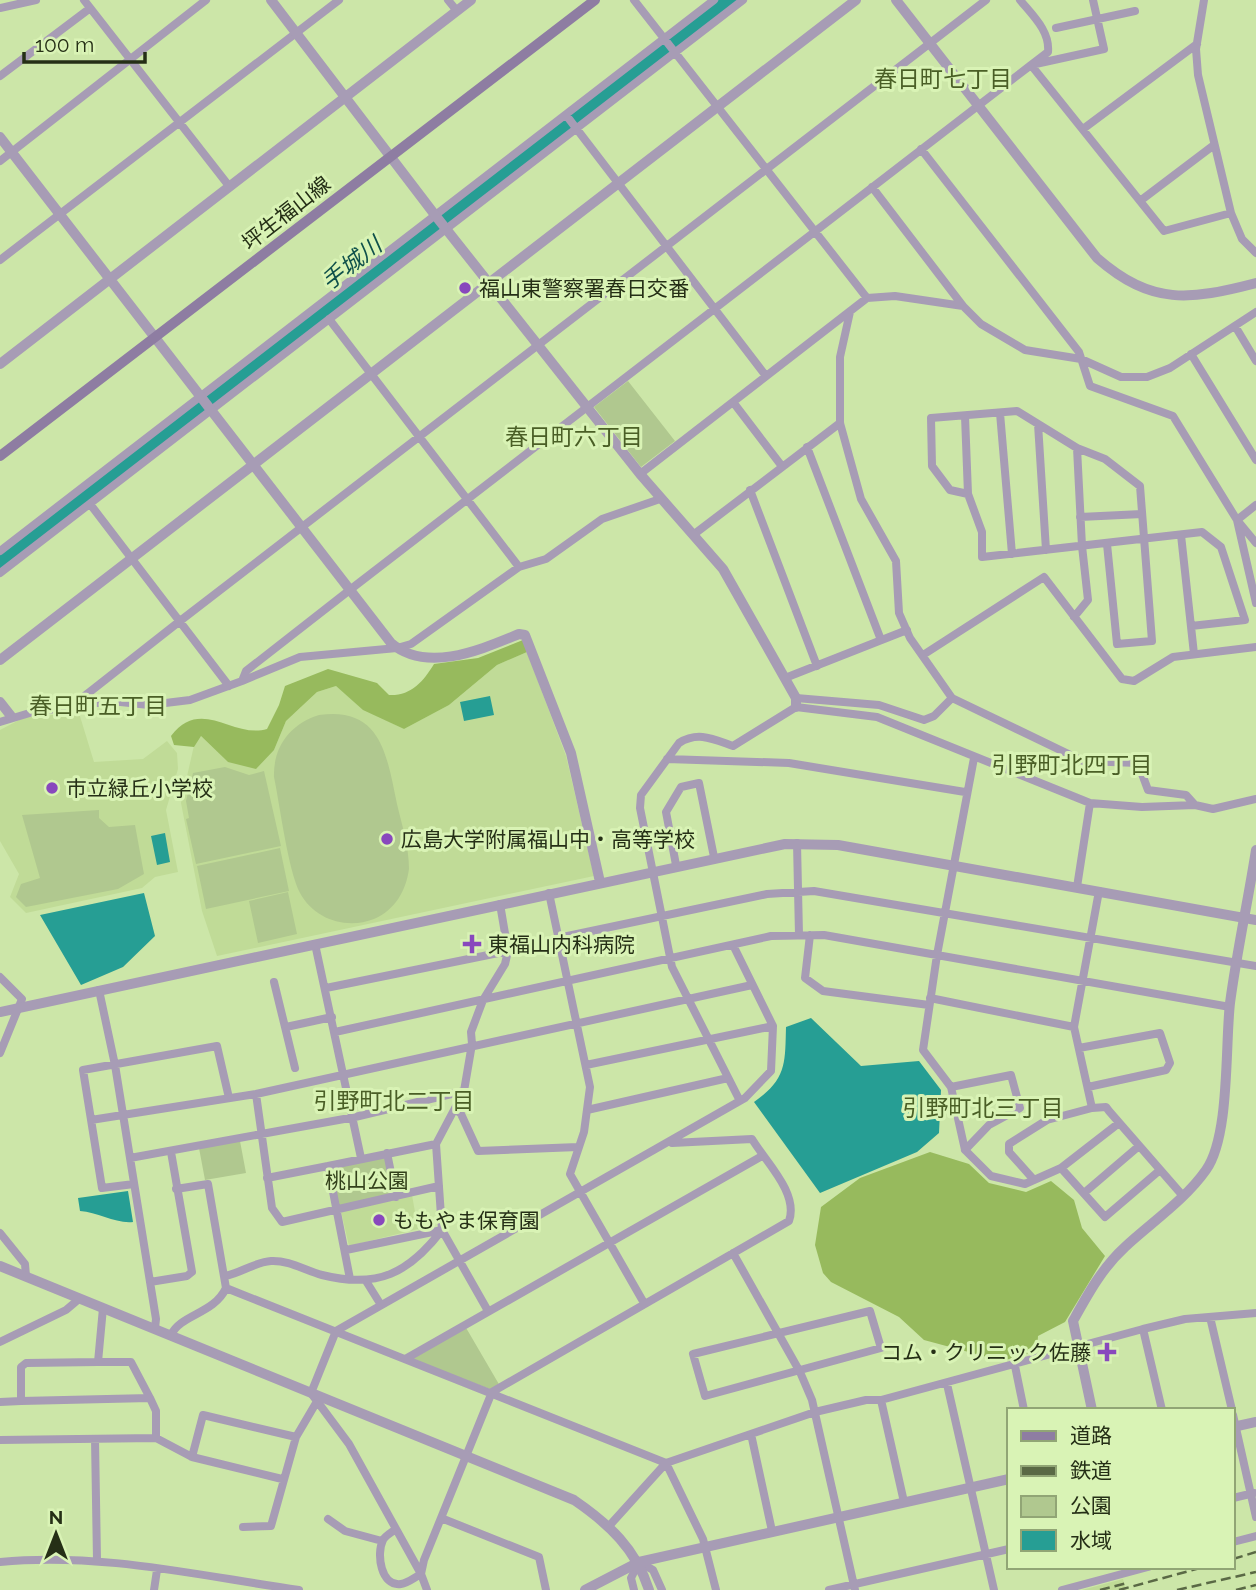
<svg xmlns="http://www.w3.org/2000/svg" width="1256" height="1590" font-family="Raleway,'Noto Sans JP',sans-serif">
  <rect width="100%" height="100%" fill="#cce6a8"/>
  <path fill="#c0db97" d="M527 652 566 756 594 876 217 956 202 911 181 803 195 741 201 736 228 762 274 750 286 721 317 692 336 686 363 709 404 729 449 705 497 665Z
    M79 713 94 762 143 759 167 741 177 753 178 769 166 810 178 872 155 877 142 888 26 913 10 897 19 874 0 841V730L25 717Z
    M412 1195 418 1229 349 1246 341 1211Z
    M1123 1579 1126 1590H1081H1082Z"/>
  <path fill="#b0c88f" d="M628 381 675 441 641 467 594 407Z
    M319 715C382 706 387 757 397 804 402 825 409 847 409 869 406 891 395 910 374 919 346 930 314 919 300 893 288 870 280 806 274 777 273 747 290 724 319 715Z
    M225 767 249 775 264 771 281 846 196 864 186 819 189 818 186 801 193 773Z
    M99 810V818L109 827 135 825 144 874 118 889 26 907 16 897 21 884 40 878 22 815Z
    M280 848 289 891 206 909 197 866Z
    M288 892 297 934 258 943 249 901Z
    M240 1141 246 1173 205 1180 199 1148Z
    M386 1154 395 1197 337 1209 329 1166Z
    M465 1326 500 1386 492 1390 410 1358Z"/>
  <path fill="#97ba5d" d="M523 640 527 652 497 665 449 705 404 729 363 710 336 686 317 692 286 721 274 750 256 769 228 762 201 736 194 747 174 745 171 736C201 696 233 739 267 729L279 705 285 686 328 669 377 683 389 695C411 696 423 682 434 664L478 658Z
    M930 1152 969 1164 989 1183 1026 1192 1051 1181 1074 1200 1082 1228 1105 1256 1065 1322 1038 1336 1037 1351 1002 1361 924 1340 899 1317 831 1282 823 1273 815 1245 821 1207 860 1178Z"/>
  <path fill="#269e94" d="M490 696 494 715 464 721 460 702Z
    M165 833 170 862 157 865 151 836Z
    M144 893 155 936 123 967 81 985 40 915Z
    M811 1018 861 1066 919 1061 941 1090 939 1133 917 1152 820 1193 754 1102C787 1079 785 1063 786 1027Z
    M128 1191 133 1222C116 1224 98 1212 80 1211L78 1198Z"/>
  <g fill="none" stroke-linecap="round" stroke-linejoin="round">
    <path stroke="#269e94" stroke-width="14" d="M0 563 730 0"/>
    <path stroke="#a79cb5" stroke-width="8" d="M84 0 229 186
      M448 0 457 11
      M634 0 867 298
      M1020 0C1033 16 1050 31 1048 52L1031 65 1164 231 1231 213
      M1204 0 1196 49 1198 75 1231 213 1242 239 1256 253
      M0 8 36 0
      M1056 28 1135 11
      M0 76 89 9
      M566 115 766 376
      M1083 129 1197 44
      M921 149 1079 352 1090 386 1173 416 1237 520 1256 603
      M0 161 206 0
      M872 187 963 306
      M1140 201 1214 145
      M0 260 339 0
      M850 312 840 357V423L861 499 896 561 899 613 910 638 952 698 1083 761 1138 763 1148 790 1186 795 1195 805
      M329 319 519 567
      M1235 326 1256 361
      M1191 354 1256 460
      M733 402 781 465
      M1000 413 1012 554
      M965 416 968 494 982 532V557L1202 532 1221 547 1245 620 1191 626
      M1038 424 1046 550
      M807 447 881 640
      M640 474 867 298 895 296 963 306 981 324 1025 350 1081 359 1121 377H1147L1170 368 1256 312
      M750 490 817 666
      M968 494 950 490 932 466 931 418 1017 411 1077 448 1105 459 1140 486 1152 641 1117 644 1107 544
      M90 504 229 686
      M1256 505 1237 520 1256 543
      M1080 517 1142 514
      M693 535 840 423
      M1181 535 1194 654
      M0 551 714 0
      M0 573 743 0
      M1074 617 1088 600 1082 546 1077 448
      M923 655 1044 577 1122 679 1134 681 1173 657 1256 647
      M785 678 907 630
      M242 681 300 657 397 648 411 644 519 567 546 559 602 519 660 499
      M796 698 879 705 924 720 934 716 952 698
      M82 706V698L180 621 986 0
      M0 722 33 712 111 701 149 705 190 700 242 681 246 671 351 589 1031 65 1104 49 1093 0
      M974 758 937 955 923 1050 951 1087 965 1150 991 1176 1025 1184 1061 1168 1119 1123
      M667 759 789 763 965 792
      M797 843 799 935
      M676 865 666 812 681 787 699 783 714 857
      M1077 887 1090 803
      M1099 891 1074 1027 1092 1108 1106 1107 1109 1111 1183 1196
      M549 893 590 1087 584 1132 570 1174 644 1303
      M810 935 805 978 823 991 929 1005
      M558 938 767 894 814 891 1256 966
      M315 944 361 1158
      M0 977 22 999 0 1053
      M274 982 295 1068
      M326 988 508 951
      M99 990 115 1065 156 1319 155 1328
      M930 998 1074 1027
      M286 1027 332 1017
      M335 1032 771 936 824 935 1230 1007
      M1079 1048 1160 1033 1170 1063 1166 1070 1088 1087
      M586 1065 773 1026
      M951 1087 1011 1075 1020 1108 989 1125 965 1150
      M256 1094 272 1208 282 1222 439 1186
      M740 1101 672 967 640 808 641 795 679 743C698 731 713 739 733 746L796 707 877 717 1090 803 1142 807 1195 805 1213 809 1256 799
      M456 1110 461 1114 478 1151 578 1147
      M587 1110 728 1078
      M91 1120 256 1094 752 985
      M436 1144 464 1091 472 1044 471 1032 483 1000 505 964 508 951 500 904
      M387 1153 396 1197
      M130 1158 355 1117 464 1091
      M1061 1168 1105 1217 1160 1170
      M267 1178 328 1166
      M1034 1180 1009 1152V1144L1047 1120 1092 1108
      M134 1184 102 1188 83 1070 217 1046 229 1098
      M1084 1193 1139 1146
      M0 1233 25 1264 26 1276
      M346 1250 442 1230
      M733 1253 800 1372 812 1400 855 1590
      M225 1276C241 1273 255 1262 271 1261 289 1260 306 1271 322 1275 378 1289 409 1273 442 1230
      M350 1279 328 1166 436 1144 442 1230 488 1311
      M366 1281 381 1305
      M150 1282 187 1276 192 1272 171 1152
      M226 1288 666 1463 703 1539 716 1590
      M870 1311 881 1348 705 1396 693 1354Z
      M1210 1317 1232 1410
      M1143 1329 1162 1410
      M171 1335C181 1314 214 1314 226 1288L208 1184 176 1189
      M0 1342 66 1310 79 1299
      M407 1358 762 1156
      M98 1362H131L150 1398 21 1401V1367L26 1363 98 1362 103 1308
      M1015 1366 1024 1410
      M947 1384 994 1590
      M881 1400 904 1502
      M0 1402 21 1401
      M1233 1415 1256 1517
      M751 1434 772 1531
      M156 1438 192 1457 282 1479
      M95 1439 97 1560
      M0 1440 156 1438V1411L150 1398
      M192 1457 203 1415 296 1437 316 1403
      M1233 1498 1254 1493
      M441 1518 539 1557 546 1590
      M328 1519 345 1531 382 1541
      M610 1525 666 1463 815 1412 866 1400H881L1143 1329 1185 1319 1256 1313
      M243 1527 271 1526 296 1437
      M396 1529C392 1532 385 1536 383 1540 376 1554 381 1587 401 1584 408 1583 415 1577 421 1574L349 1444 311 1393 336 1331 745 1098 771 1071 773 1026 733 945
      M1233 1542 1256 1536
      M0 1562C100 1552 200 1576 299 1590
      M154 1590 157 1570
      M427 1590 421 1574 424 1560 492 1392 789 1221C799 1193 765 1161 752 1139L672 1143
      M634 1590 631 1578 639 1562 653 1570 662 1590
      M829 1590 1009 1549
      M1062 1590 1148 1567"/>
    <path stroke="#a79cb5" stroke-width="10" d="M271 0 435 215 640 474 723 569 796 698V707
      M896 0 1097 258C1152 306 1190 300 1256 283
      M0 137 391 643C427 674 482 649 519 634L525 635 571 753 600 882
      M0 364 471 0
      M0 660 856 0
      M0 702 11 716
      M0 1012 785 844 838 845 1256 920
      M0 1266 574 1500C609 1524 636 1549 649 1590
      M1092 1410 1073 1321C1088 1294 1102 1268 1125 1247 1152 1222 1185 1200 1206 1170 1230 1136 1225 1047 1230 1003 1237 951 1248 901 1256 850
      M1233 1427 1256 1422
      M585 1590 639 1562 1009 1479"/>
    <path stroke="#8e7da2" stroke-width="10" d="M0 456 595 0"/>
    <path stroke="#5a6945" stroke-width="2.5" stroke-dasharray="10 5" stroke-linecap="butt" d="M1233 1559 1256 1552
      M1100 1590 1127 1583
      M1119 1590 1204 1567
      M1177 1590 1256 1572
      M1236 1590 1256 1585"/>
  </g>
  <g fill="#8848bd" stroke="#d9f3b5" stroke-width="2.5">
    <circle cx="465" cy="288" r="7"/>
    <circle cx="52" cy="788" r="7"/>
    <circle cx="387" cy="839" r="7"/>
    <path d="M468.5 933.5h7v7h7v7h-7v7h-7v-7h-7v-7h7z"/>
    <circle cx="379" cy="1220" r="7"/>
    <path d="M1103.5 1341.5h7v7h7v7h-7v7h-7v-7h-7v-7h7z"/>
  </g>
  <g text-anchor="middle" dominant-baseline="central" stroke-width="6" stroke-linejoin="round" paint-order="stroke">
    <g font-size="21" fill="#252f16" stroke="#d9f3b5">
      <text transform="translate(286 213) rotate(-38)">坪生福山線</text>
    </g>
    <g font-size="21" fill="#252f16" stroke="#d9f3b5" text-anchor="start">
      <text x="479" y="288">福山東警察署春日交番</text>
      <text x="66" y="788">市立緑丘小学校</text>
      <text x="401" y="839">広島大学附属福山中・高等学校</text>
      <text x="488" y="944">東福山内科病院</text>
      <text x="393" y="1220">ももやま保育園</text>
      <text x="1091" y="1352" text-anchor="end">コム・クリニック佐藤</text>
    </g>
    <g font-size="21" fill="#33411b" stroke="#d9f3b5">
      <text x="367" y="1180">桃山公園</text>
    </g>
    <g font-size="23" fill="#4a5f26" stroke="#d9f3b5">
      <text x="943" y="78">春日町七丁目</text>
      <text x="574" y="436">春日町六丁目</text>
      <text x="98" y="705">春日町五丁目</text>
      <text x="1072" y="764">引野町北四丁目</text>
      <text x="394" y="1100">引野町北二丁目</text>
      <text x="983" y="1107">引野町北三丁目</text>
    </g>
    <g font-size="23" font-style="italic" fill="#10514b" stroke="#d9f3b5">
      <text transform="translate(351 263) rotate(-38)">手城川</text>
    </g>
  </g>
  <rect x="1007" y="1408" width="228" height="161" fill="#d9f3b5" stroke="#91a575" stroke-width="2"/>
  <rect x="1021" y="1431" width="35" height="10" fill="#8e7da2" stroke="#91a575" stroke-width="2"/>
  <text x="1070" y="1443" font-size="21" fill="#252f16">道路</text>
  <rect x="1021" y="1466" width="35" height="10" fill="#5a6945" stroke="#91a575" stroke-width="2"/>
  <text x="1070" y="1478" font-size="21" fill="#252f16">鉄道</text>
  <rect x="1021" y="1496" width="35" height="21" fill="#b0c88f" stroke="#91a575" stroke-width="2"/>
  <text x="1070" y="1513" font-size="21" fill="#252f16">公園</text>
  <rect x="1021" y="1530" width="35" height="21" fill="#269e94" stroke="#91a575" stroke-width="2"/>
  <text x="1070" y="1548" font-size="21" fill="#252f16">水域</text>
  <g transform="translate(56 1534)" stroke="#d9f3b5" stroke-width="5" paint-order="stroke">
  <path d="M0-5L12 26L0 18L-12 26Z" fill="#252f16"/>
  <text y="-10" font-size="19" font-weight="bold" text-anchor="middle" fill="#252f16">N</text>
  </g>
  <path d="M24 52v10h121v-10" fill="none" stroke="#252f16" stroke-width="3.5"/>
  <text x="35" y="52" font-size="21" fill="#252f16" stroke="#d9f3b5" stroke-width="5" paint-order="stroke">100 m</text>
</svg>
